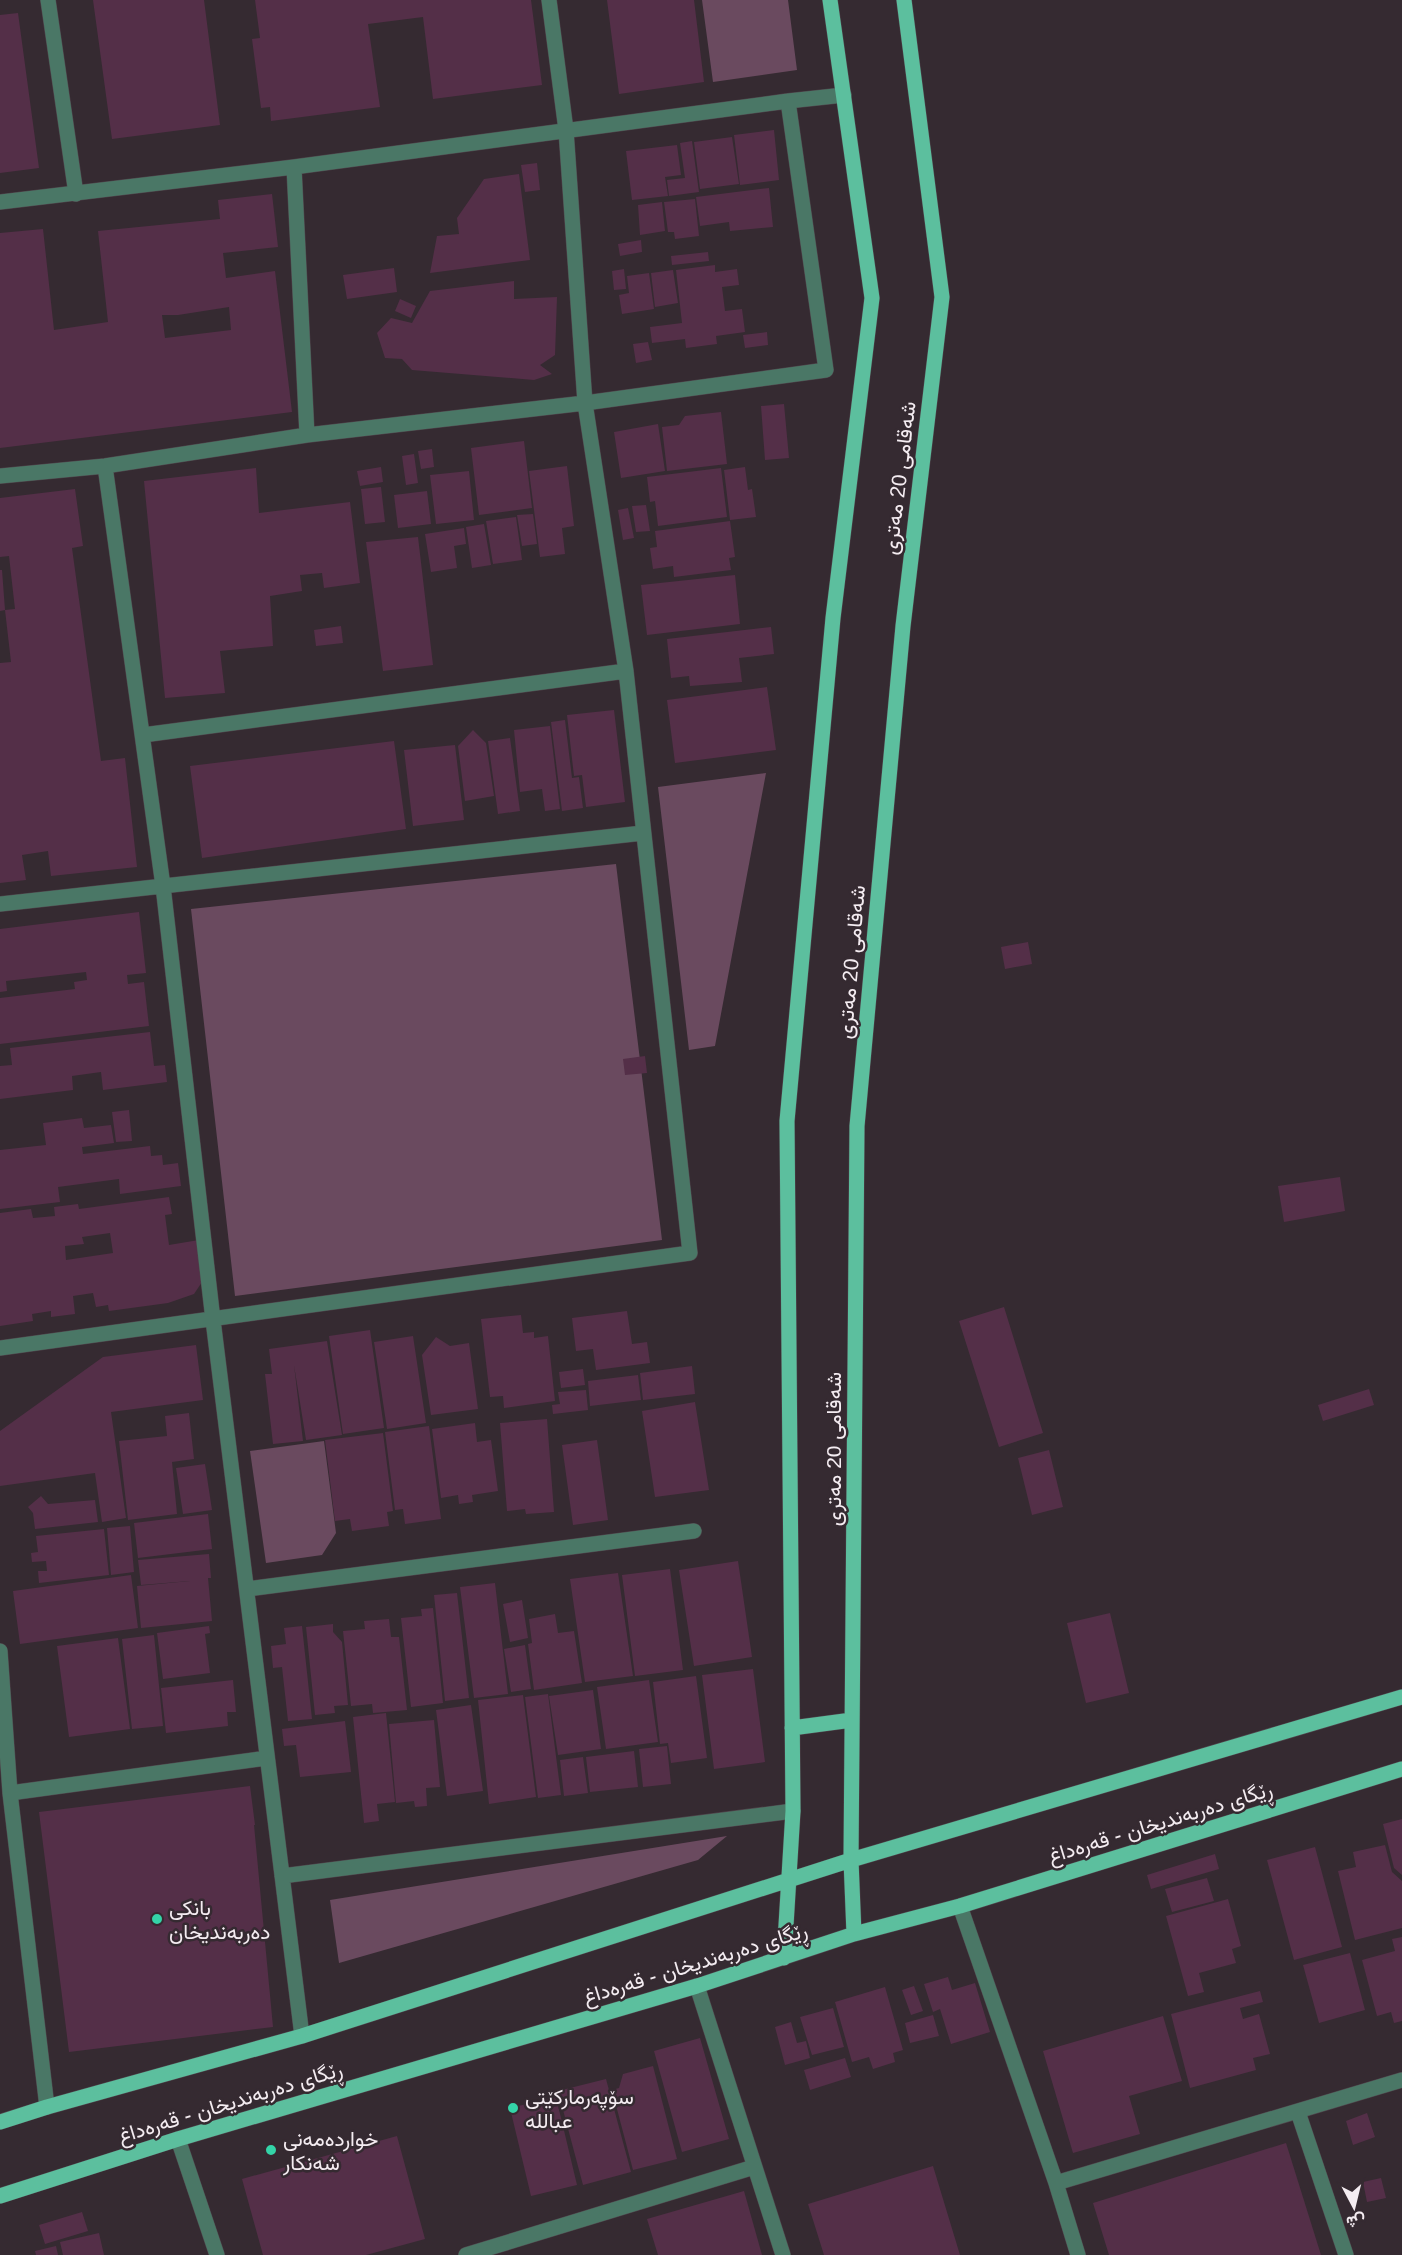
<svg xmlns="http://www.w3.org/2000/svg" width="1402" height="2255" font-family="Helvetica,Vazirmatn,sans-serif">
  <rect width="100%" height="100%" fill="#352a31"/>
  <path fill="#6a4a5f" d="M702 0H788L797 70 713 82Z
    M766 773 715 1046 689 1050 658 787Z
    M616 864 662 1240 235 1296 191 909Z
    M324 1441 336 1533 322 1555 266 1563 250 1451Z
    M727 1836 698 1860 339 1963 330 1900Z"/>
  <path fill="#542f48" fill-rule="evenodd" d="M93 0H204L220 125 112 139Z
    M255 0H531L542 85 433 99 423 17 368 24 380 107 271 121 270 107 261 108 252 39 260 38Z
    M607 0H694L704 82 619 94Z
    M18 13 39 168 0 173V15Z
    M774 130 779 180 740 185 734 135Z
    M732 137 739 184 700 189 694 142Z
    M692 141 699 192 669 196 667 180 685 178 680 143Z
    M677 145 681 175 665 177 668 196 632 200 626 151Z
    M537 163 540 190 525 192 521 165Z
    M519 174 530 260 430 273 437 236 459 234 457 218 484 179Z
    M769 188 773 227 730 231 729 222 700 226 696 197Z
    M272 194 278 247 223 253 226 278 275 271 292 412 0 448V233L43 229 54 330 108 322 98 231 220 219 218 200ZM229 307 231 330 165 338 162 315H178Z
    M695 199 699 236 675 239 674 232H668L664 202Z
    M662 202 665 231 640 235 638 205Z
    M641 240 642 252 620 256 618 244Z
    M708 252 709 261 672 265 671 256Z
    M715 265V272L737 269 739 285 722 287 725 311 742 309 745 332 716 336 717 344 686 348 685 339 652 343 650 327 682 323 676 270Z
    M394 268 397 292 347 299 343 275Z
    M624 269 626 289 614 290 612 271Z
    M673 270 678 303 655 307 651 273Z
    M649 273 654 309 622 314 619 295 629 293 627 276Z
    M514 281V299L557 297 555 355 540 365 552 374 534 380 412 370 402 359 385 358 377 333 391 318 412 323 430 291Z
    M400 299 416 306 411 318 395 311Z
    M767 332 768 345 745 348 743 335Z
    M648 342 652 360 636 363 633 344Z
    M784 404 789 458 765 460 761 406Z
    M721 412 727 464 667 471 662 427 679 425 685 416Z
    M658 424 665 471 621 478 614 432Z
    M524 441 532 508 479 515 471 448Z
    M432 449 434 467 421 469 418 451Z
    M414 454 418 483 406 485 402 456Z
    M567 466 574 526 562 528 565 554 540 557 529 471Z
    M381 467 383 482 360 486 357 471Z
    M745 467 748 490 752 489 756 517 730 520 724 470Z
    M256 468 259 513 350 502 360 583 324 588 322 573 300 575 302 591 270 596 273 646 220 651 225 693 165 698 144 481Z
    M721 468 727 517 658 526 655 501 650 502 647 477Z
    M469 471 474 520 436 524 430 475Z
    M381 487 385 522 365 524 361 489Z
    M75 489 83 546 72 548 101 761 125 758 137 867 51 876 48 851 22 855 26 880 0 883V663L11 662 5 610 15 609 9 556 0 557V498Z
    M427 491 431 524 398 528 394 495Z
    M646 505 650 531 636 532 632 506Z
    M628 508 634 538 623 540 618 510Z
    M533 514 537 544 522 546 517 515Z
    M516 517 522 560 493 564 486 521Z
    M730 521 735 557 729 558 731 570 674 577 673 566 653 569 650 548 657 547 655 531Z
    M484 524 491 565 472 568 466 527Z
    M464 528 466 544 454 546 457 568 431 572 425 534Z
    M418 537 433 665 383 671 366 542Z
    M0 570H2L5 610 0 611Z
    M735 575 740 624 647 635 641 585Z
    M341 626 343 643 316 646 314 630Z
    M771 627 774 654 739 658 742 682 690 686 689 676 671 678 667 639Z
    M767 687 776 750 675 763 667 700Z
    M614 710 625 802 586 807 582 775 574 776 567 715Z
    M565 720 572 778 579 777 583 808 562 811 551 722Z
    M550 726 560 809 545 811 542 789 520 792 514 730Z
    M473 730 486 743 494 796 465 801 458 746Z
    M510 738 520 811 498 814 488 741Z
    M394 741 406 829 202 858 190 766Z
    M455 745 464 820 413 826 404 750Z
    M139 912 146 973 127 975 128 984 144 982 149 1026 0 1044V998L75 989 74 982 87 980 86 972 6 981 7 991 0 992V929Z
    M1028 942 1032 964 1005 969 1001 947Z
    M150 1032 154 1066 165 1065 167 1082 103 1090 101 1072 72 1076 73 1090 0 1099V1066L12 1065 10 1048Z
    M645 1056 647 1073 625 1075 623 1059Z
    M129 1110 132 1141 116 1142 112 1112Z
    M82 1118 84 1128 111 1125 114 1143 82 1147 83 1154 150 1146 151 1156 162 1155 163 1165 178 1163 181 1186 120 1194 119 1179 58 1187 60 1202 0 1209V1150L46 1145 43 1123Z
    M1340 1177 1345 1211 1284 1222 1278 1186Z
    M169 1197 172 1214 165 1215 169 1245 199 1240 204 1279 194 1294 168 1303 109 1311 108 1305 96 1307 93 1293 73 1296 75 1314 51 1317V1311L32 1314 33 1321 0 1326V1213L31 1209 33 1218 55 1216 54 1207 78 1204 79 1209ZM110 1233 113 1253 66 1260 65 1246 84 1244 82 1237Z
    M1004 1307 1043 1433 999 1447 959 1321Z
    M627 1311 632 1344 647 1342 650 1363 596 1370 593 1349 576 1351 572 1318Z
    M521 1315 523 1333 534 1332V1338L548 1336 555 1401 504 1408 503 1396 490 1397 481 1319Z
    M370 1330 384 1428 343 1434 329 1336Z
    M413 1336 426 1423 387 1429 374 1342Z
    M436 1337 450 1346 469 1343 478 1409 431 1415 422 1355Z
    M327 1341 342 1435 306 1440 294 1365 303 1441 273 1444 265 1374H272L269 1349Z
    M196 1345 203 1400 111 1412 126 1518 102 1522 95 1473 0 1486V1431L103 1357Z
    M692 1366 695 1394 643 1400 640 1373Z
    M583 1369 585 1385 561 1388 559 1372Z
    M638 1375 641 1400 590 1406 588 1381Z
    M1369 1389 1374 1405 1323 1421 1318 1405Z
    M586 1390 588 1410 553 1414 552 1405 560 1404 558 1392Z
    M695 1402 709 1490 655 1497 642 1411Z
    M189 1413 194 1459 172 1462 177 1514 128 1520 119 1441 167 1436 165 1416Z
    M547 1419 554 1512 526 1514 525 1509 507 1511 500 1423Z
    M475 1423 477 1442 491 1440 498 1491 472 1495 473 1502 459 1504 458 1495 441 1498 432 1429Z
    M429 1426 441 1519 405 1524 403 1509 395 1510 385 1432Z
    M383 1433 393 1511 387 1512 389 1526 352 1531 350 1519 335 1521 325 1440Z
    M597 1440 608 1520 573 1525 562 1445Z
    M1049 1450 1063 1507 1032 1515 1018 1458Z
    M205 1464 212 1510 183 1514 176 1468Z
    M41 1496 48 1504 95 1500 98 1522 35 1529 33 1513 28 1507Z
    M208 1514 212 1549 138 1558 134 1523Z
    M130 1526 134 1572 111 1575 107 1528Z
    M104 1529 109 1575 39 1583 38 1571H47L46 1561 32 1562 31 1553 38 1552 36 1536Z
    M209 1554 211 1578H208L212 1621 141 1628 137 1586 190 1581 141 1585 138 1560Z
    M738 1561 752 1657 694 1666 679 1570Z
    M670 1569 683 1670 635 1676 622 1575Z
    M618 1573 633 1676 585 1682 570 1579Z
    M131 1575 138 1628 20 1644 13 1591Z
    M495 1583 508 1694 474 1698 460 1587Z
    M457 1593 469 1698 445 1701 434 1595Z
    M522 1600 528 1638 510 1642 503 1604Z
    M433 1608 443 1703 411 1707 401 1618 422 1616 421 1609Z
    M1110 1613 1129 1693 1086 1703 1067 1623Z
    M555 1614 558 1633 574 1631 582 1683 534 1690 528 1644 532 1643 529 1619Z
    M389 1619 391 1637H399L407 1710 373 1713 372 1704 351 1706 343 1631 365 1629 364 1621Z
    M333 1624V1632L342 1642 348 1705 334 1706 335 1713 315 1715 306 1627Z
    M209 1626 210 1633 205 1634 210 1673 163 1679 157 1633Z
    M302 1626 312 1719 288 1721 282 1667 273 1668 271 1646 286 1644 284 1628Z
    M154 1635 163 1726 132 1729 122 1639Z
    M118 1638 130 1729 69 1737 57 1646Z
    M525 1645 531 1689 511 1692 504 1649Z
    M753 1669 765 1762 714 1769 702 1675Z
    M696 1676 707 1758 671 1763 668 1743 660 1744 653 1682Z
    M233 1680 236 1712H227L228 1726 166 1733 161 1688Z
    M649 1680 658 1742 606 1749 597 1687Z
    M593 1690 601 1749 558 1755 549 1696Z
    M548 1694 561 1795 538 1798 525 1697Z
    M523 1695 536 1797 489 1804 478 1700Z
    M471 1705 483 1791 447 1796 436 1710Z
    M386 1713 395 1802 377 1804 379 1821 364 1823 353 1717Z
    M434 1720 440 1787 426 1788 427 1806 415 1807 414 1801 396 1803 389 1724Z
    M345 1721 351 1772 300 1777 296 1745 284 1746 282 1729Z
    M667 1746 671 1784 643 1787 639 1749Z
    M634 1751 638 1787 590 1792 586 1757Z
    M583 1757 588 1793 564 1796 560 1760Z
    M250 1786 255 1825H254L273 2027 69 2052 39 1812Z
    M1402 1819V1875L1394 1868 1383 1824Z
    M1385 1845 1392 1872 1402 1881V1928L1355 1940 1338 1871 1356 1867 1353 1852Z
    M1315 1847 1342 1947 1294 1960 1267 1860Z
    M1215 1854 1219 1869 1151 1889 1147 1875Z
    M1207 1878 1214 1901 1172 1912 1165 1889Z
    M1228 1899 1241 1946 1232 1949 1236 1963 1199 1973 1204 1992 1188 1996 1166 1916Z
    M1402 1937V2021L1394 2023 1391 2012 1377 2016 1362 1960 1395 1951 1392 1939Z
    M1350 1953 1365 2010 1319 2023 1303 1965Z
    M948 1977 952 1990 975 1983 990 2032 951 2044 940 2009 933 2012 924 1984Z
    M914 1986 923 2011 911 2015 902 1990Z
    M885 1987 903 2050 893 2053 895 2062 873 2069 869 2057 852 2062 835 2002Z
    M1260 1991 1263 2002 1240 2008 1243 2019 1259 2014 1270 2054 1253 2058 1256 2070 1190 2088 1171 2014Z
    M833 2008 844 2047 812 2055 800 2017Z
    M933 2015 939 2036 910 2043 905 2023Z
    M1163 2016 1182 2081 1129 2096 1140 2134 1073 2153 1043 2051Z
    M791 2022 797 2043 806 2041 810 2058 785 2065 775 2027Z
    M700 2038 729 2139 682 2152 654 2051Z
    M845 2058 851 2077 810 2090 804 2070Z
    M653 2066 677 2159 633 2170 612 2090 619 2088 623 2074Z
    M606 2079 631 2172 583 2185 558 2091Z
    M556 2097 577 2185 531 2196 510 2108Z
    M1367 2113 1375 2137 1353 2145 1346 2121Z
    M397 2136 425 2239 366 2255H263L242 2179Z
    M1286 2143 1321 2255H1109L1093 2203Z
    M933 2166 960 2255H824L808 2204Z
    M1381 2178 1386 2198 1367 2202 1363 2182Z
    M744 2191 762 2255H658L647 2219Z
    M82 2212 88 2231 45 2244 39 2225Z
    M99 2233 104 2255H63L60 2242Z
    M56 2246 58 2255H36L35 2251Z"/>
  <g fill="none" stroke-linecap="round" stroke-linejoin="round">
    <defs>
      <path id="minor" d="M48 0 76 194
        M294 167 307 435
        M0 202 294 167 788 101 844 95
        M105 466 163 886 213 1320 302 2036
        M0 476 105 466 307 435 585 403 826 370 788 101
        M143 735 626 671
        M0 904 643 833
        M0 1348 690 1253 626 671 585 403 566 130 549 0
        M247 1589 694 1531
        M0 1651 10 1793 47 2107
        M10 1793 267 1758
        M282 1876 793 1811
        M960 1906 1056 2183 1078 2255
        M697 1986 783 2255
        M1298 2112 1346 2255
        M178 2139 217 2255
        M1056 2183 1402 2080
        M466 2255 754 2167"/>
      <path id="primary" d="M792 1728 852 1720
        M854 1934 851 1860 857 1126 903 626 942 297 904 0
        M784 1958 793 1811 787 1121 833 618 872 298 830 0
        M0 2122 47 2107 302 2036 851 1860 1402 1697
        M0 2196 178 2139 697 1986 854 1934 960 1906 1402 1769"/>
    </defs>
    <use href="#minor" stroke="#50454c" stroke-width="16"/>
    <use href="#primary" stroke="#50454c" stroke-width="16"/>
    <use href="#minor" stroke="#4a7766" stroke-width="15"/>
    <use href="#primary" stroke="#5cbf9e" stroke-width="15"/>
  </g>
  <g fill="#34d4a8" stroke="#352a31" stroke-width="2">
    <circle cx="157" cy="1919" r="6"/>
    <circle cx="513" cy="2108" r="6"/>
    <circle cx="271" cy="2150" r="6"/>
  </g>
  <g text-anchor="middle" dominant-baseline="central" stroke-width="5" stroke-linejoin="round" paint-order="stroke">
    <g font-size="21" fill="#f4ecf1" stroke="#352a31">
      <text transform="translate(899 478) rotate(-83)">شەقامی 20 مەتری</text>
      <text transform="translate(851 962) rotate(-85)">شەقامی 20 مەتری</text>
      <text transform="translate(833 1449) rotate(-90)">شەقامی 20 مەتری</text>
      <text transform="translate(1160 1822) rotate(-17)">ڕێگای دەربەندیخان - قەرەداغ</text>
      <text transform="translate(695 1963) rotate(-17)">ڕێگای دەربەندیخان - قەرەداغ</text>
      <text transform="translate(230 2102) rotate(-17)">ڕێگای دەربەندیخان - قەرەداغ</text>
    </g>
    <g font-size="21" fill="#f4ecf1" stroke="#352a31" text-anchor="start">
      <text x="169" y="1907">بانکی<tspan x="169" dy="24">دەربەندیخان</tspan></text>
      <text x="525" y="2096">سۆپه‌رماركێتى<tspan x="525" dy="24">عبالله</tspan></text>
      <text x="283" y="2138">خواردەمەنی<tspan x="283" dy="24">شەنکار</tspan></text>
    </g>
  </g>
  <g transform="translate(1354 2207) rotate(173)" stroke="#352a31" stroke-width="4.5" paint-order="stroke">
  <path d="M0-4.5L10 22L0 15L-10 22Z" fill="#f4ecf1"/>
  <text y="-9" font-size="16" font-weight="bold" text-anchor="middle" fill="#f4ecf1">ش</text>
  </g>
</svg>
